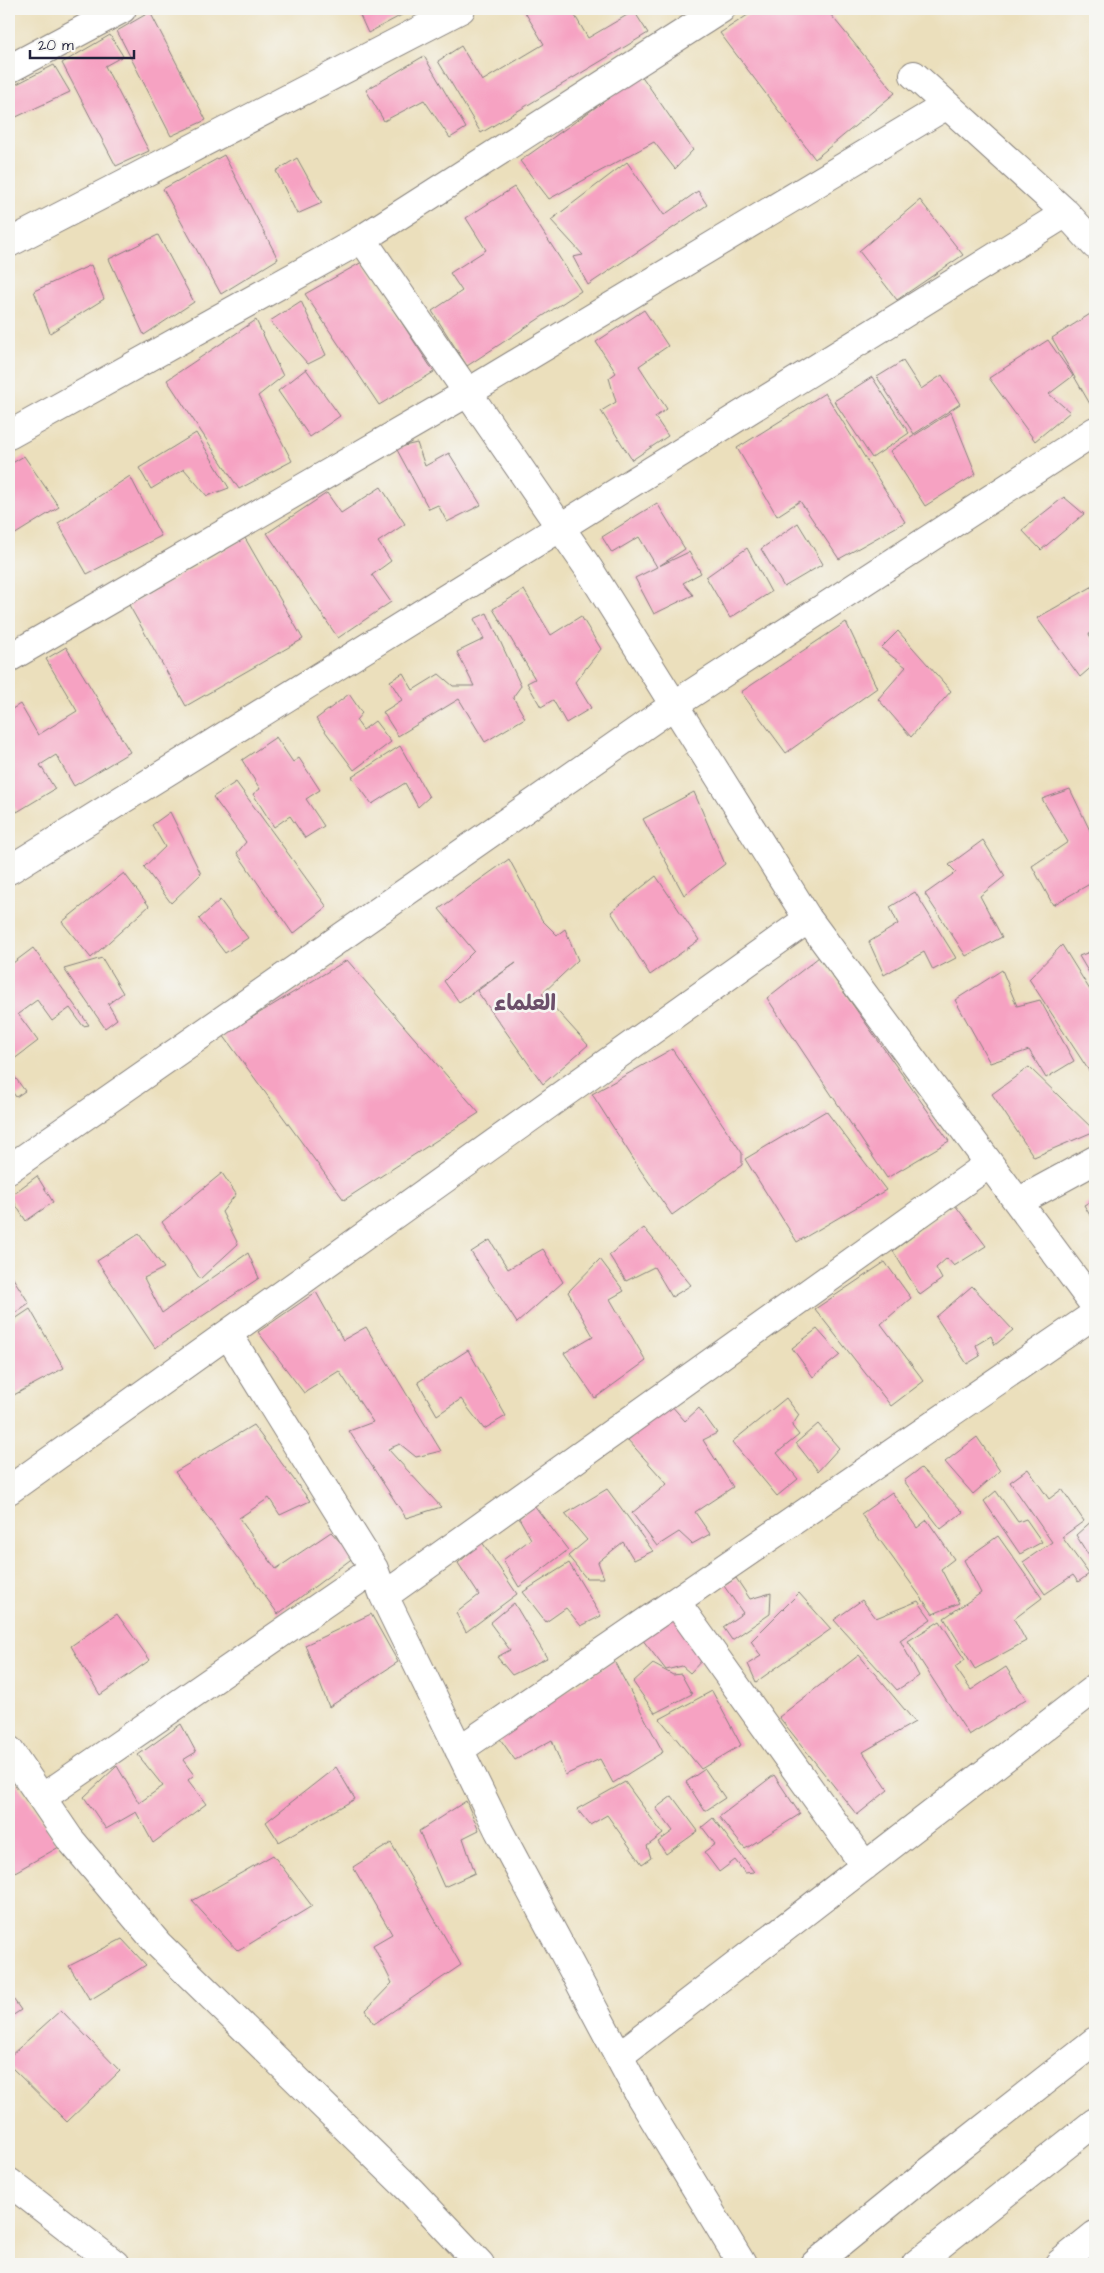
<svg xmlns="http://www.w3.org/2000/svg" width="1104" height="2273" font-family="'Architects Daughter','Playpen Sans Arabic',sans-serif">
  <rect width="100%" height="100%" fill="#f6f6f2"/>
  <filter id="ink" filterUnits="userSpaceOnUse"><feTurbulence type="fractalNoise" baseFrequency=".02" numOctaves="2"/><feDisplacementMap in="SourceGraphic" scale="10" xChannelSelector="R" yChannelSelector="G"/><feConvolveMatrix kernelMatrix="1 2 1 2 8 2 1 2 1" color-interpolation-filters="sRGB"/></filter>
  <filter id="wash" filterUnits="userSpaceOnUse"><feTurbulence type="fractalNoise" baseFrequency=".0096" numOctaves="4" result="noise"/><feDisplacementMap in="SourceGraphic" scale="20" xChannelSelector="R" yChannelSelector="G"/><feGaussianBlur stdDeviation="1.12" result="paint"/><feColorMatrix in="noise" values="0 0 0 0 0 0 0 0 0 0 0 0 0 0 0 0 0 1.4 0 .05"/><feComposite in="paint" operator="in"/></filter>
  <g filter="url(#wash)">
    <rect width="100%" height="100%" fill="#ebdfbc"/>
    <g id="blocks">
      <path fill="#f6a2c2" d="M357 9H413L368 33Z
        M523 9H571L588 38 634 11 648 33 481 133 438 61 461 46 482 81 544 44Z
        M757 9H826L895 93 815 159 720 33Z
        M150 12 206 120 171 136 117 31Z
        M110 35 123 56 105 66 149 151 116 166 62 63Z
        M424 56 466 128 450 138 424 100 384 121 366 90Z
        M54 65 70 92 14 118 9 108V88Z
        M641 75 693 150 675 169 654 142 549 199 520 161Z
        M224 155 278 259 221 294 163 189Z
        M297 158 322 203 297 214 276 171Z
        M627 162 664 215 698 191 707 205 588 285 573 257 583 255 551 220Z
        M514 187 581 291 467 366 432 311 462 291 450 273 486 250 466 218Z
        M920 200 963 255 897 300 859 251Z
        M158 235 194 302 144 335 109 259Z
        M362 262 434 372 379 405 305 294Z
        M91 265 104 299 50 333 34 291Z
        M301 301 326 355 308 364 270 321Z
        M644 310 668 346 639 366 667 409 655 417 668 436 632 460 601 411 616 402 609 378 616 373 596 342Z
        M1095 311V400L1090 404 1052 338Z
        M256 320 283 376 258 396 292 461 239 489 167 380Z
        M1048 340 1073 376 1049 394 1070 412 1035 441 989 378Z
        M903 361 921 389 942 375 960 404 914 434 877 377Z
        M306 369 340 416 310 437 278 391Z
        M872 377 909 433 872 458 834 401Z
        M825 393 905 522 839 559 800 501 777 516 737 448Z
        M951 412 976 474 925 506 890 451Z
        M196 433 229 488 207 496 184 469 151 489 139 468Z
        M417 443 425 466 449 453 481 505 447 522 438 505 429 509 396 448Z
        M24 456 59 507 9 538V465Z
        M130 476 161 536 87 574 58 523Z
        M381 487 405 524 378 542 391 561 372 575 391 602 338 638 267 533 327 493 341 513Z
        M1064 497 1084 514 1041 550 1022 530Z
        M657 503 685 549 659 566 689 552 701 573 683 583 693 595 654 614 635 578 657 567 639 537 612 553 602 537Z
        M798 523 823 564 784 587 761 549Z
        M245 538 303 639 186 706 129 605Z
        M747 548 771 592 730 618 706 577Z
        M1095 585V633L1089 634 1095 645V664L1080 677 1037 618Z
        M524 590 551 635 581 616 601 649 575 682 591 708 566 723 553 700 541 707 527 683 535 679 493 609Z
        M487 613 521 686 513 697 525 718 485 742 459 699 398 736 383 712 402 700 390 681 403 673 413 690 439 674 453 686H474L457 652 484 639 474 619Z
        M846 622 877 688 786 753 741 692Z
        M898 631 951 691 911 737 878 699 906 667 881 648Z
        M66 647 130 752 74 786 56 755 40 765 55 789 17 812 9 797V777L13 774 9 766V711L20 704 38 735 77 711 46 659Z
        M349 694 362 713 356 720 363 730 375 721 391 742 354 770 316 719Z
        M276 737 293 762 299 758 320 790 306 799 324 826 305 838 290 816 274 827 253 794 260 789 242 760Z
        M400 746 429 797 418 807 405 783 372 804 352 777Z
        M236 782 327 907 293 934 237 853 246 842 213 797Z
        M1070 789 1095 841V881L1053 905 1032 866 1068 842 1042 799Z
        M694 792 725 864 684 895 643 819Z
        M170 812 201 874 171 903 144 867 165 847 152 825Z
        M983 840 1005 876 980 896 1002 937 966 956 925 894 956 872 949 865Z
        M509 859 542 920 557 935 565 929 578 960 542 994 588 1045 543 1084 477 991 516 963 459 1002 444 981 474 951 439 909Z
        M124 873 149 906 91 958 62 922Z
        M656 876 699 940 650 975 611 912Z
        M915 892 956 958 933 970 924 952 884 975 869 942 898 924 890 907Z
        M220 900 248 938 225 953 199 919Z
        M1062 945 1095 998V1080L1029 979Z
        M33 948 89 1025 83 1026 70 1008 52 1021 37 1000 18 1014 38 1041 9 1063V966Z
        M1095 950V983L1079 956Z
        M819 957 949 1141 887 1178 767 998Z
        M102 958 123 993 108 1004 117 1019 105 1028 64 969Z
        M347 960 479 1113 344 1200 223 1035Z
        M1002 970 1017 1006 1040 1000 1074 1061 1046 1078 1029 1050 990 1063 955 1000Z
        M672 1049 742 1153V1165L672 1215 641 1171 592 1094Z
        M1029 1067 1095 1131 1034 1157 992 1094Z
        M9 1069 25 1091 16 1097 9 1087Z
        M826 1111 886 1190 797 1242 745 1159Z
        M222 1173 236 1194 222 1212 238 1244 200 1279 162 1222Z
        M37 1176 53 1202 26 1221 10 1196Z
        M1095 1199V1224L1084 1205Z
        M955 1205 986 1246 954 1266 947 1258 936 1268 942 1279 920 1295 893 1251Z
        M644 1228 691 1285 672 1297 654 1267 626 1281 609 1255Z
        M139 1234 164 1268 144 1278 162 1313 248 1253 259 1278 155 1348 97 1261Z
        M490 1240 508 1269 543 1249 563 1282 517 1323 471 1252Z
        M600 1259 624 1291 610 1299 646 1361 595 1398 564 1353 593 1336 568 1292Z
        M885 1262 911 1298 881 1324 924 1381 891 1406 815 1309Z
        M9 1272 29 1303 9 1317Z
        M972 1286 1013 1330 995 1345 991 1336 976 1345 980 1356 967 1364 936 1317Z
        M316 1292 343 1340 366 1327 441 1451 416 1457 400 1444 388 1449 441 1507 406 1518 349 1431 373 1422 339 1371 304 1393 258 1332Z
        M30 1309 64 1368 12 1396 9 1390V1323Z
        M817 1329 840 1355 813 1377 792 1348Z
        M468 1350 506 1416 484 1429 461 1399 437 1415 418 1382Z
        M786 1398 799 1415 792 1426 799 1435 777 1453 798 1479 777 1496 732 1442Z
        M670 1404 685 1421 699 1408 717 1433 703 1440 733 1487 695 1512 710 1534 692 1544 679 1532 657 1546 632 1513 667 1484 628 1440Z
        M818 1424 839 1448 818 1471 796 1443Z
        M253 1425 310 1501 280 1515 269 1498 239 1518 276 1569 331 1532 354 1557 278 1614 175 1472Z
        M977 1437 1000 1471 973 1494 945 1462Z
        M921 1468 963 1512 941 1529 904 1481Z
        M1028 1469 1049 1499 1062 1489 1084 1521 1062 1537 1089 1574 1078 1582 1073 1575 1045 1594 1023 1562 1052 1542 1010 1482Z
        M607 1489 653 1551 634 1560 623 1542 598 1562 604 1578H586L568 1556 587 1540 565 1514Z
        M996 1491 1018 1522 1026 1519 1042 1542 1020 1554 984 1501Z
        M892 1492 917 1528 927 1520 954 1559 941 1569 959 1603 933 1614 861 1514Z
        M534 1505 568 1550 519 1587 503 1560 531 1539 519 1518Z
        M1095 1518V1566L1076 1535Z
        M998 1536 1042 1598 1014 1619 1026 1641 975 1669 944 1618 981 1593 964 1560Z
        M482 1542 517 1594 466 1632 456 1613 479 1595 458 1563Z
        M569 1563 601 1616 581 1626 566 1608 546 1622 523 1592Z
        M736 1578 750 1599 771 1593 770 1614 732 1640 723 1627 743 1613 724 1586Z
        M799 1593 831 1629 756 1682 748 1664 761 1656 751 1641Z
        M862 1600 876 1618 918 1601 931 1619 900 1640 919 1676 897 1690 834 1620Z
        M514 1603 547 1658 512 1675 497 1657 510 1650 490 1623Z
        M673 1613 704 1658 690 1673 682 1666 666 1670 642 1639Z
        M117 1614 150 1660 100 1695 71 1646Z
        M371 1614 398 1662 329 1707 305 1645Z
        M940 1621 965 1660 955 1667 971 1690 1006 1667 1026 1699 969 1735 908 1641Z
        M859 1655 915 1722 863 1752 888 1790 857 1815 779 1717Z
        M614 1661 663 1752 613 1783 600 1759 565 1775 552 1740 515 1760 498 1736Z
        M653 1664 673 1675 681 1674 692 1694 655 1713 633 1682Z
        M712 1691 741 1745 701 1769 660 1719Z
        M181 1724 196 1752 183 1760 194 1775 188 1780 206 1804 153 1843 136 1812 106 1829 84 1797 117 1766 139 1803 163 1786 138 1755Z
        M336 1767 355 1799 279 1842 266 1822Z
        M705 1769 725 1798 705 1811 686 1782Z
        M9 1772 59 1847 15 1872 9 1863Z
        M774 1775 800 1814 745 1849 719 1817Z
        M625 1782 663 1834 647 1846 651 1858 642 1864 607 1815 590 1825 577 1809Z
        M672 1796 698 1831 666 1854 658 1842 673 1831 656 1808Z
        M466 1801 479 1830 463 1838 475 1873 444 1887 419 1831Z
        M713 1818 754 1872 745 1873 735 1860 719 1872 704 1852 715 1844 702 1827Z
        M391 1843 461 1965 374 2024 366 2010 392 1983 373 1945 392 1934 353 1867Z
        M273 1855 312 1906 238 1951 192 1901Z
        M122 1939 146 1965 90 2000 69 1966Z
        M9 1993 21 2010 9 2018Z
        M61 2010 120 2071 67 2122 9 2065V2057Z"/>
    </g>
  </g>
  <g filter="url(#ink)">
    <use href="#blocks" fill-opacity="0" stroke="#86807c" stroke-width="1"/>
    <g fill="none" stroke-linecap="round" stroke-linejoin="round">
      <defs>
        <path id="street" d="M9 69 122 9
          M914 75 1066 213 1095 245
          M362 239 589 569 808 919 1095 1306
          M9 243 461 9
          M9 435 362 239 721 9
          M9 658 467 393 947 105
          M9 870 1066 213
          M9 1169 674 705 1095 431
          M1018 1202 1095 1160
          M228 1334 374 1569 384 1596 499 1831 640 2096 742 2264
          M9 1490 808 919
          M384 1596 989 1164
          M676 1602 865 1866
          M9 1750 69 1838 158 1944 412 2192 480 2264
          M459 1750 1095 1314
          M42 1798 374 1569
          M619 2056 1095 1688
          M9 2182 115 2264
          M815 2264 927 2173 1095 2041"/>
        <path id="secondary" d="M916 2264 1095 2122
          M1059 2264 1095 2235"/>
      </defs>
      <use href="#street" stroke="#86807c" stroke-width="30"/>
      <use href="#secondary" stroke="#86807c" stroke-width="30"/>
      <use href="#street" stroke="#fff" stroke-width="28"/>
      <use href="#secondary" stroke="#fff" stroke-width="28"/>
    </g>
  </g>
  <g text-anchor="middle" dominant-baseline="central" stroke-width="5" stroke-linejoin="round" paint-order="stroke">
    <g font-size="22" font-weight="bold" fill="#6c4f6a" stroke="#f6f6f2">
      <text x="525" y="1003">العلماء</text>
    </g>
  </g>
  <rect width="1104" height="2273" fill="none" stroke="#f6f6f2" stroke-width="30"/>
  <path d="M30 50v8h104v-8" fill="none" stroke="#22223b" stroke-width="2.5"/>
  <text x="38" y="50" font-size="15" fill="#22223b" stroke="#f6f6f2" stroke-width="4" paint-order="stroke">20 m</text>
</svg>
